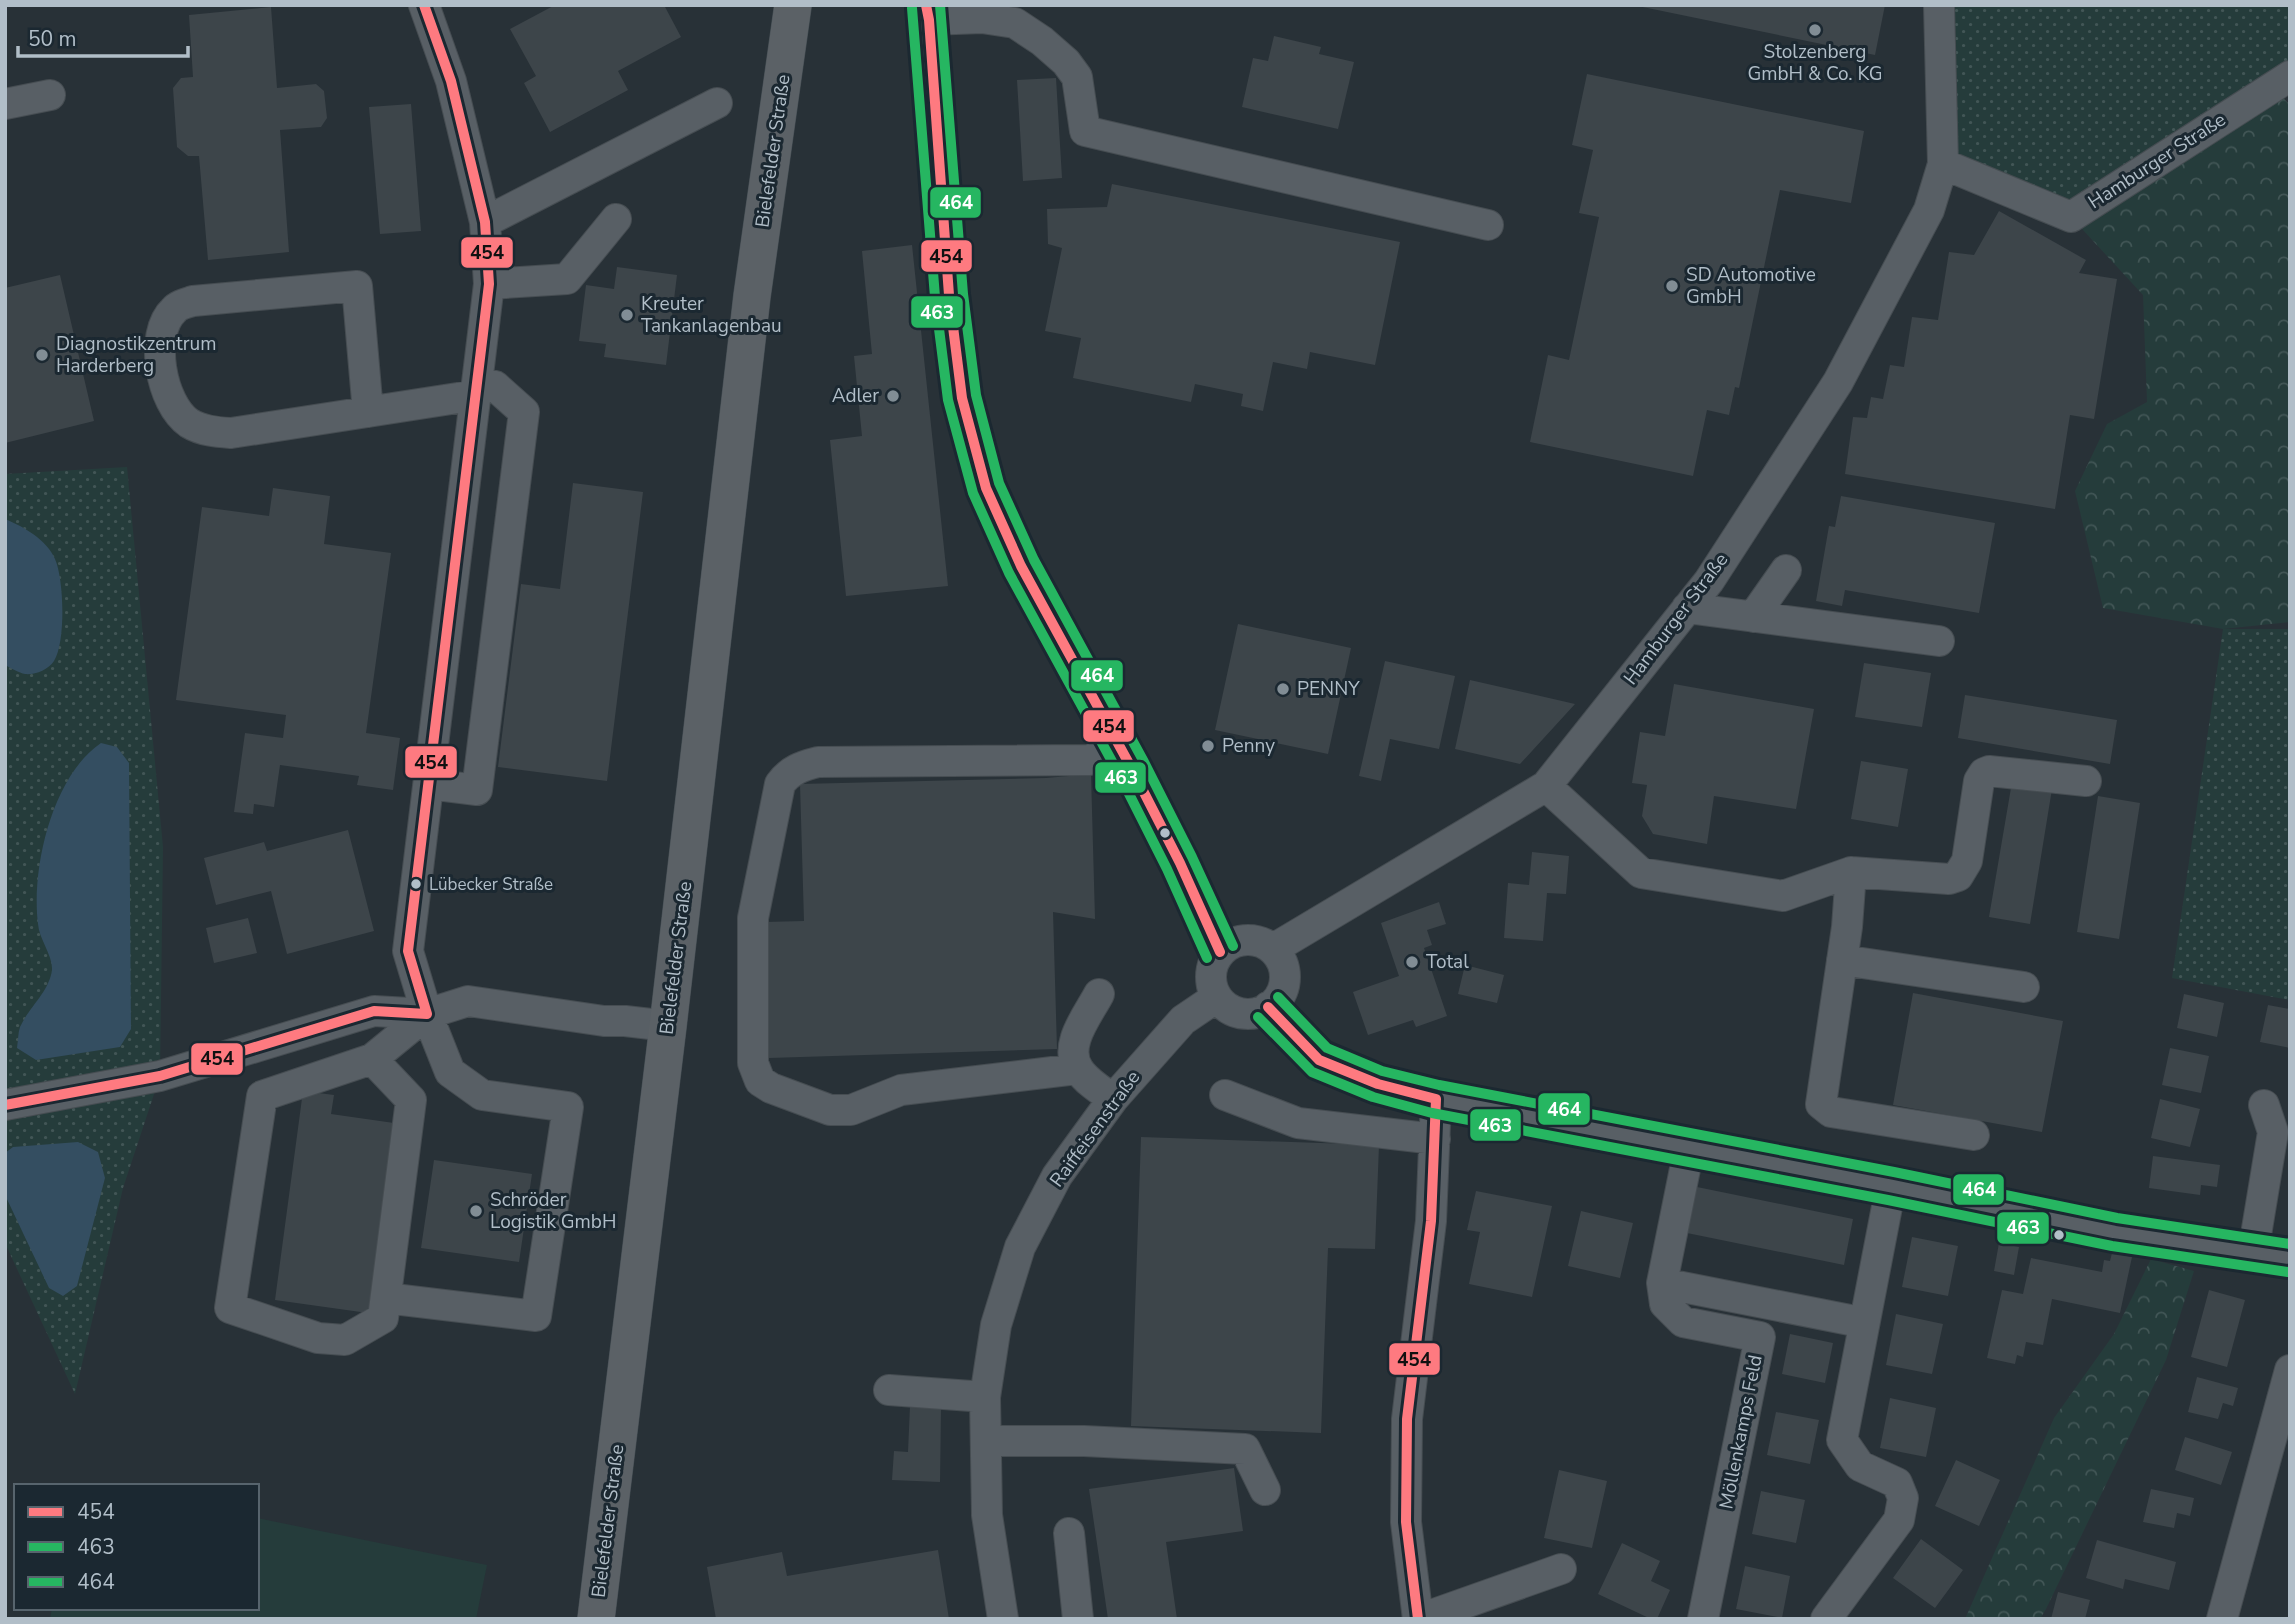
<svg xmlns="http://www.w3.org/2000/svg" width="2295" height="1624" font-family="'Nunito Sans',sans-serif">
  <defs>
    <pattern id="grass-dots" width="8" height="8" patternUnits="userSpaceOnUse" patternTransform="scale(1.75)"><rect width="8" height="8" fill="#253c3b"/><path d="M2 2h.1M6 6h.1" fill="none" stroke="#425656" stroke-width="1.8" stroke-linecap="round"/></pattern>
    <pattern id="forest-crowns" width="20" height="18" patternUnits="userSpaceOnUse" patternTransform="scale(1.75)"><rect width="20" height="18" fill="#253c3b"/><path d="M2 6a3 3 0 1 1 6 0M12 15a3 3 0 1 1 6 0" fill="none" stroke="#425656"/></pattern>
  </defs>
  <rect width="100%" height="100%" fill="#283137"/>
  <path fill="url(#grass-dots)" d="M1939 5H2290V76L2071 217 1943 164Z
    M127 467 163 847 160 1076 123 1188 75 1394 5 1243V474Z
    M2223 629H2290V1000L2172 978Z"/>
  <path fill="url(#forest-crowns)" d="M2273 87 2290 105V622L2223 629 2103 608 2075 491 2107 424 2147 402 2143 295 2071 217Z
    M2151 1259 2194 1271 2166 1360 2046 1609 2040 1619H1965L2054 1418 2114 1334Z"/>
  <path fill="#253c3b" d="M257 1518 487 1565 476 1619H50L52 1608H257Z"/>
  <path fill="#344e61" d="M5 519C24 527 46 539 55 559 64 579 66 642 54 661 48 670 35 675 25 674 19 673 11 668 5 665Z
    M101 743 117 747 129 763 131 1029 120 1047 36 1060 17 1048C18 1041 18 1033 20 1027 29 1007 49 992 52 970 53 956 39 939 38 924 31 869 52 776 101 743Z
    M78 1142 98 1152 105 1178 77 1286 63 1296 49 1288 5 1195V1153L13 1147Z"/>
  <path fill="#3d454a" d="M555 5H664L681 37 618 71 628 90 550 132 524 83 536 76 510 29Z
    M1633 5H1885L1875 55Z
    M271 7 277 88 316 84 324 91 327 118 321 127 280 130 289 252 208 260 199 156H188L177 147 173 88 181 78 193 77 189 15Z
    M1274 36 1321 47 1319 54 1354 62 1338 129 1242 107 1253 58 1268 61Z
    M1587 74 1864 131 1851 203 1780 190 1739 388 1735 387 1729 415 1707 410 1693 476 1530 442 1548 355 1569 360 1599 217 1579 213 1593 150 1572 145Z
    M1056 78 1062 178 1023 181 1017 80Z
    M411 104 421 231 380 234 369 107Z
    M1112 184 1400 242 1375 365 1310 352 1307 369 1273 362 1263 411 1241 406 1243 394 1195 384 1191 402 1073 378 1081 338 1045 331 1062 248 1048 244 1047 209 1107 207Z
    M1999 211 2086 260 2079 273 2117 279 2094 419 2070 415 2055 509 1845 474 1853 417 1867 418 1871 397 1883 399 1890 365 1904 367 1912 317 1938 320 1949 252 1974 255Z
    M912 245 948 586 846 596 830 440 862 436 854 356 872 354 862 251Z
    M617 267 677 275 666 365 604 357 606 344 579 341 586 285 614 289Z
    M60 275 94 421 5 443V288Z
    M573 483 643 492 607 781 498 767 521 584 560 589Z
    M273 488 330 496 324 544 391 553 366 733 400 738 393 790 357 785 359 776 280 765 274 807 254 804 253 814 234 812 245 733 283 738 286 715 176 700 202 507 269 516Z
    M1841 496 1995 523 1979 613 1845 590 1842 606 1816 601 1829 526 1835 527Z
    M1238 624 1351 648 1328 754 1215 730Z
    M1385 661 1455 676 1439 749 1390 739 1381 781 1359 776Z
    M1864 663 1931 673 1922 727 1855 717Z
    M1470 680 1575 704 1520 764 1455 749Z
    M1674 684 1814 709 1796 809 1714 796 1707 844 1653 834 1642 816 1647 785 1632 783 1640 732 1665 736Z
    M1965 695 2117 720 2110 764 1958 738Z
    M1861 761 1908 769 1898 827 1851 819Z
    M1091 774 1095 919 1053 912 1057 1049 769 1058 765 922 804 921 800 784 1046 778Z
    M2012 782 2052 789 2030 924 1989 917Z
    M2098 796 2140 803 2119 939 2077 932Z
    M348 830 374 931 287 954 271 891 216 905 204 858 264 842 267 851Z
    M1532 852 1569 856 1566 894 1547 893 1543 941 1504 938 1508 883 1529 885Z
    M1439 902 1446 924 1427 930 1432 945 1424 948 1447 1016 1416 1027 1413 1020 1368 1035 1353 992 1399 976 1381 923Z
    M248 918 257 953 214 963 206 928Z
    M1465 965 1504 975 1497 1003 1458 994Z
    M1913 993 2063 1021 2042 1132 1893 1105Z
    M2184 994 2224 1003 2217 1037 2177 1028Z
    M2268 1005 2290 1009V1048L2260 1042Z
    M2170 1048 2209 1056 2201 1093 2162 1085Z
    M303 1091 334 1095 331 1114 401 1124 375 1314 275 1300Z
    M2160 1099 2200 1109 2190 1147 2151 1138Z
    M1141 1137 1379 1145 1375 1249 1328 1248 1321 1433 1131 1426Z
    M2153 1156 2220 1165 2217 1187 2201 1185 2200 1195 2149 1188Z
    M434 1160 532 1174 519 1262 421 1248Z
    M1697 1187 1853 1219 1844 1265 1687 1233Z
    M1476 1191 1552 1206 1532 1297 1469 1284 1480 1232 1467 1230Z
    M1581 1211 1633 1223 1620 1278 1568 1266Z
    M1912 1237 1958 1246 1948 1296 1902 1287Z
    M1999 1243 2019 1247 2014 1275 1994 1271Z
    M2112 1253 2132 1257 2120 1313 2052 1299 2043 1345 2026 1342 2023 1357 2017 1355 2015 1364 1987 1358 2002 1290 2023 1294 2031 1258 2102 1272 2104 1260 2110 1261Z
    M2209 1290 2245 1300 2227 1367 2191 1357Z
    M1896 1314 1943 1324 1932 1374 1886 1365Z
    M1790 1334 1833 1343 1825 1383 1782 1374Z
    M2197 1377 2238 1388 2233 1406 2223 1403 2218 1419 2188 1412Z
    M1890 1398 1936 1408 1926 1457 1880 1448Z
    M910 1406 941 1407 940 1482 892 1480 894 1451 908 1452Z
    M1776 1412 1819 1420 1810 1464 1767 1455Z
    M2185 1437 2232 1452 2221 1485 2175 1470Z
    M1956 1460 2000 1480 1979 1526 1935 1506Z
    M1234 1468 1243 1531 1166 1542 1177 1619H1108L1089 1489Z
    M1559 1470 1607 1481 1592 1548 1544 1538Z
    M2151 1489 2194 1498 2190 1516 2177 1513 2174 1528 2143 1522Z
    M1761 1491 1805 1500 1796 1543 1752 1534Z
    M1921 1539 1963 1570 1935 1608 1893 1578Z
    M2097 1540 2176 1562 2169 1590 2125 1579 2123 1589 2086 1578Z
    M1622 1543 1660 1561 1651 1581 1670 1590 1657 1619H1651L1598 1594Z
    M938 1550 949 1619H716L707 1567 782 1552 787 1576Z
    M1745 1566 1790 1576 1782 1618 1736 1609Z
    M2058 1592 2090 1600 2085 1619H2051Z"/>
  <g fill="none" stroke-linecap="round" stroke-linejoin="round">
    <defs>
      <path id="minor" d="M926 5 929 20 949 295 962 398 986 488 1021 566 1132 769 1180 863 1220 952
        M929 20 982 18 1015 23 1042 41 1066 62 1077 77 1085 131 1488 225
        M5 104 50 95
        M1943 164 2071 217 2290 76
        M485 222 717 103
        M489 284 567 279 616 219
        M368 412 357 286 193 301C187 303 178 305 174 310 148 334 161 404 189 423 202 431 217 432 231 433L477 395
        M1687 608 1939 641
        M1753 617 1786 570
        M429 784 477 790 524 412 495 386 478 384
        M1546 786 1641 873 1783 896 1851 872 1949 879 1958 876 1967 861 1979 781 1984 773 1989 771 2086 781
        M1851 872 1847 927 1821 1104 1831 1112 1974 1135
        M1211 977a37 37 0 1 1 74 0a37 37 0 1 1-74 0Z
        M1273 949 1546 786 1709 581 1838 382 1929 210 1943 164 1939 5
        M1842 960 2024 987
        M1099 994C1088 1015 1062 1046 1079 1070 1087 1082 1102 1091 1113 1099
        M1268 1007 1319 1060 1378 1084 1436 1099 1891 1186 2115 1232 2290 1258
        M372 1059 411 1100 383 1318 345 1340 318 1338 230 1308 262 1096 372 1059 427 1014 468 1001 604 1021H625L668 1026
        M1077 1069 901 1090 851 1110H830L771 1088 760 1081 753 1063V918L780 784C790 770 802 766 818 762L1090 760 1119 745
        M1225 1095 1298 1123 1435 1139
        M5 1105 160 1076 374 1011 427 1014
        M1689 1149 1662 1283 1665 1304 1683 1322 1760 1337 1703 1619
        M2253 1253 2273 1132 2264 1105
        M1662 1283 1850 1320
        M402 1300 536 1316 568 1107 482 1095 450 1072 427 1014 408 951 489 284 485 222 451 81 424 5
        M889 1390 985 1397
        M986 1441H1084L1245 1449 1265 1490
        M1069 1533 1078 1619
        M1003 1619 987 1515 985 1397 996 1325 1020 1247 1057 1176 1113 1099 1183 1020 1217 997
        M1418 1619 1406 1522 1407 1419 1431 1221 1436 1099
        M1420 1619 1561 1569
        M1826 1619 1899 1520 1903 1498 1897 1483 1860 1466 1842 1440 1891 1186
        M2222 1619 2290 1370"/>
      <path id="major" d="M596 1619 668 1026 752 296 793 5"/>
    </defs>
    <use href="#minor" stroke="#464d52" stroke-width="32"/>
    <use href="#major" stroke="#454e54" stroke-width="38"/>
    <use href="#minor" stroke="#585f65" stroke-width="30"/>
    <use href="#major" stroke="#5b6166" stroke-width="37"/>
    <defs>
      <path id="bus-1" d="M424 5 451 81 485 222 489 284 408 951 427 1014
        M926 5 929 20 949 295 962 398 986 488 1021 566 1132 769 1180 863 1220 952
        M1268 1007 1319 1060 1378 1084 1436 1099
        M5 1105 160 1076 374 1011 427 1014
        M1418 1619 1406 1522 1407 1419 1431 1221 1436 1099"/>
      <path id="bus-2" d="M912 8 935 297 948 400 973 493 1009 573 1120 776 1167 869 1207 958
        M1258 1017 1312 1072 1373 1097 1432 1113 1888 1200 2112 1246 2288 1272"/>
      <path id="bus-3" d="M940 5 963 294 976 395 999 483 1034 560 1144 762 1192 857 1233 946
        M1278 997 1327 1048 1382 1071 1439 1085 1894 1172 2117 1218 2290 1244"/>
    </defs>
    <use href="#bus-1" stroke="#1b2831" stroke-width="16"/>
    <use href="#bus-2" stroke="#1b2831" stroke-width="16"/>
    <use href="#bus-3" stroke="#1b2831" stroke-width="16"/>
    <use href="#bus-1" stroke="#fe7a80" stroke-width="10"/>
    <use href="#bus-2" stroke="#26b661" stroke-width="10"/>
    <use href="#bus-3" stroke="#26b661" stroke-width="10"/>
  </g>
  <g fill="#818d95" stroke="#1b2831" stroke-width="2.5">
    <circle cx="1815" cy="30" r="7"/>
    <circle cx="1672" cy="286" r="7"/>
    <circle cx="627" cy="315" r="7"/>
    <circle cx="42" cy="355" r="7"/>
    <circle cx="893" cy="396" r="7"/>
    <circle cx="1283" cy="689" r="7"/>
    <circle cx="1208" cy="746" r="7"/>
    <circle cx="1412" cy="962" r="7"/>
    <circle cx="476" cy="1211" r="7"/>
  </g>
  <g fill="#b1bec8" stroke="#1b2831" stroke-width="2.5">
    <circle cx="1165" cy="833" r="6"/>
    <circle cx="416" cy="884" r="6"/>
    <circle cx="2059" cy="1235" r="6"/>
  </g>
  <g text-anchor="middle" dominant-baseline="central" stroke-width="6" stroke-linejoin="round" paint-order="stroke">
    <g font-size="17" fill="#b1bec8" stroke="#1b2831" text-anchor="start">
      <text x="429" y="884">Lübecker Straße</text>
    </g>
    <g font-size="19" fill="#b1bec8" stroke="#1b2831" text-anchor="start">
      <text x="1815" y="52" text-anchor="middle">Stolzenberg<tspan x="1815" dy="22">GmbH &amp; Co. KG</tspan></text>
      <text x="1686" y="275">SD Automotive<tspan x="1686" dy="22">GmbH</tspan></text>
      <text x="641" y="304">Kreuter<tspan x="641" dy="22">Tankanlagenbau</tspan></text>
      <text x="56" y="344">Diagnostikzentrum<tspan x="56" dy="22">Harderberg</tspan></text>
      <text x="879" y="396" text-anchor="end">Adler</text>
      <text x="1297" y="689">PENNY</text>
      <text x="1222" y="746">Penny</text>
      <text x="1426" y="962">Total</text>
      <text x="490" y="1200">Schröder<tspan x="490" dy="22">Logistik GmbH</tspan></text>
    </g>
    <g font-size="19" fill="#b1bec8" stroke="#1b2831">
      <text transform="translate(773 151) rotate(-82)">Bielefelder Straße</text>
      <text transform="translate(2157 161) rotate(-33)">Hamburger Straße</text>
      <text transform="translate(1676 619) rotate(-53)">Hamburger Straße</text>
      <text transform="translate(676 958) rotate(-83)">Bielefelder Straße</text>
      <text transform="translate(1095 1129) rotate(-54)">Raiffeisenstraße</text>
      <text transform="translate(1741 1432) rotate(-79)">Möllenkamps Feld</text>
      <text transform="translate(608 1521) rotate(-83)">Bielefelder Straße</text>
    </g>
  </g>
  <g stroke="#1b2831" stroke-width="2.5">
    <rect x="929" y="186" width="53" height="33" rx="7" fill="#26b661"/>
    <rect x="460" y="236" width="54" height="33" rx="7" fill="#fe7a80"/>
    <rect x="920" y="239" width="53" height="34" rx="7" fill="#fe7a80"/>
    <rect x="910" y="295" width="54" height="34" rx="7" fill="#26b661"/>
    <rect x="1070" y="659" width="54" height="33" rx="7" fill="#26b661"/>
    <rect x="1082" y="709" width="53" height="34" rx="7" fill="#fe7a80"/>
    <rect x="404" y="745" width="54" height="34" rx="7" fill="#fe7a80"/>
    <rect x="1094" y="761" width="53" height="33" rx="7" fill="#26b661"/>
    <rect x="190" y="1042" width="54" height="34" rx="7" fill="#fe7a80"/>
    <rect x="1537" y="1092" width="54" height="34" rx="7" fill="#26b661"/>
    <rect x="1469" y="1108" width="53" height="34" rx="7" fill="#26b661"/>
    <rect x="1952" y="1173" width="53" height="33" rx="7" fill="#26b661"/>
    <rect x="1996" y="1211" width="54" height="34" rx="7" fill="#26b661"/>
    <rect x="1388" y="1342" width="53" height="34" rx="7" fill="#fe7a80"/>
  </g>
  <g font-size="19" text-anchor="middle" font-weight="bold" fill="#fff">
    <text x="956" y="209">464</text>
    <text x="937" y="319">463</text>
    <text x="1097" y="682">464</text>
    <text x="1121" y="784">463</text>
    <text x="1564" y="1116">464</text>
    <text x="1495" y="1132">463</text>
    <text x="1979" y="1196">464</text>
    <text x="2023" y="1234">463</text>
  </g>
  <g font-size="19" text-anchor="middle" font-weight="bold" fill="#111">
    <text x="487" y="259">454</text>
    <text x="946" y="263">454</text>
    <text x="1109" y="733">454</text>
    <text x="431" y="769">454</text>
    <text x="217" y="1065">454</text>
    <text x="1414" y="1366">454</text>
  </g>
  <rect width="2295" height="1624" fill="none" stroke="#b1bec8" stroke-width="14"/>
  <rect x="14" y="1484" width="245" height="126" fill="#1b2831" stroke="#57646d" stroke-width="2"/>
  <rect x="28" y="1507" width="35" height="10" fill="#fe7a80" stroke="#57646d" stroke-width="2"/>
  <text x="77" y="1519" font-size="21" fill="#b1bec8">454</text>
  <rect x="28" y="1542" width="35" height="10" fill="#26b661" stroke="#57646d" stroke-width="2"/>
  <text x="77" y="1554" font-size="21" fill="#b1bec8">463</text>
  <rect x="28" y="1577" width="35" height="10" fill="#26b661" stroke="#57646d" stroke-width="2"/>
  <text x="77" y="1589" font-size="21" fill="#b1bec8">464</text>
  <path d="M18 46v10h170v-10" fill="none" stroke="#b1bec8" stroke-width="3.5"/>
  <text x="28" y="46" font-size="21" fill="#b1bec8" stroke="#1b2831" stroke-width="5" paint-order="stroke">50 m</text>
</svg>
